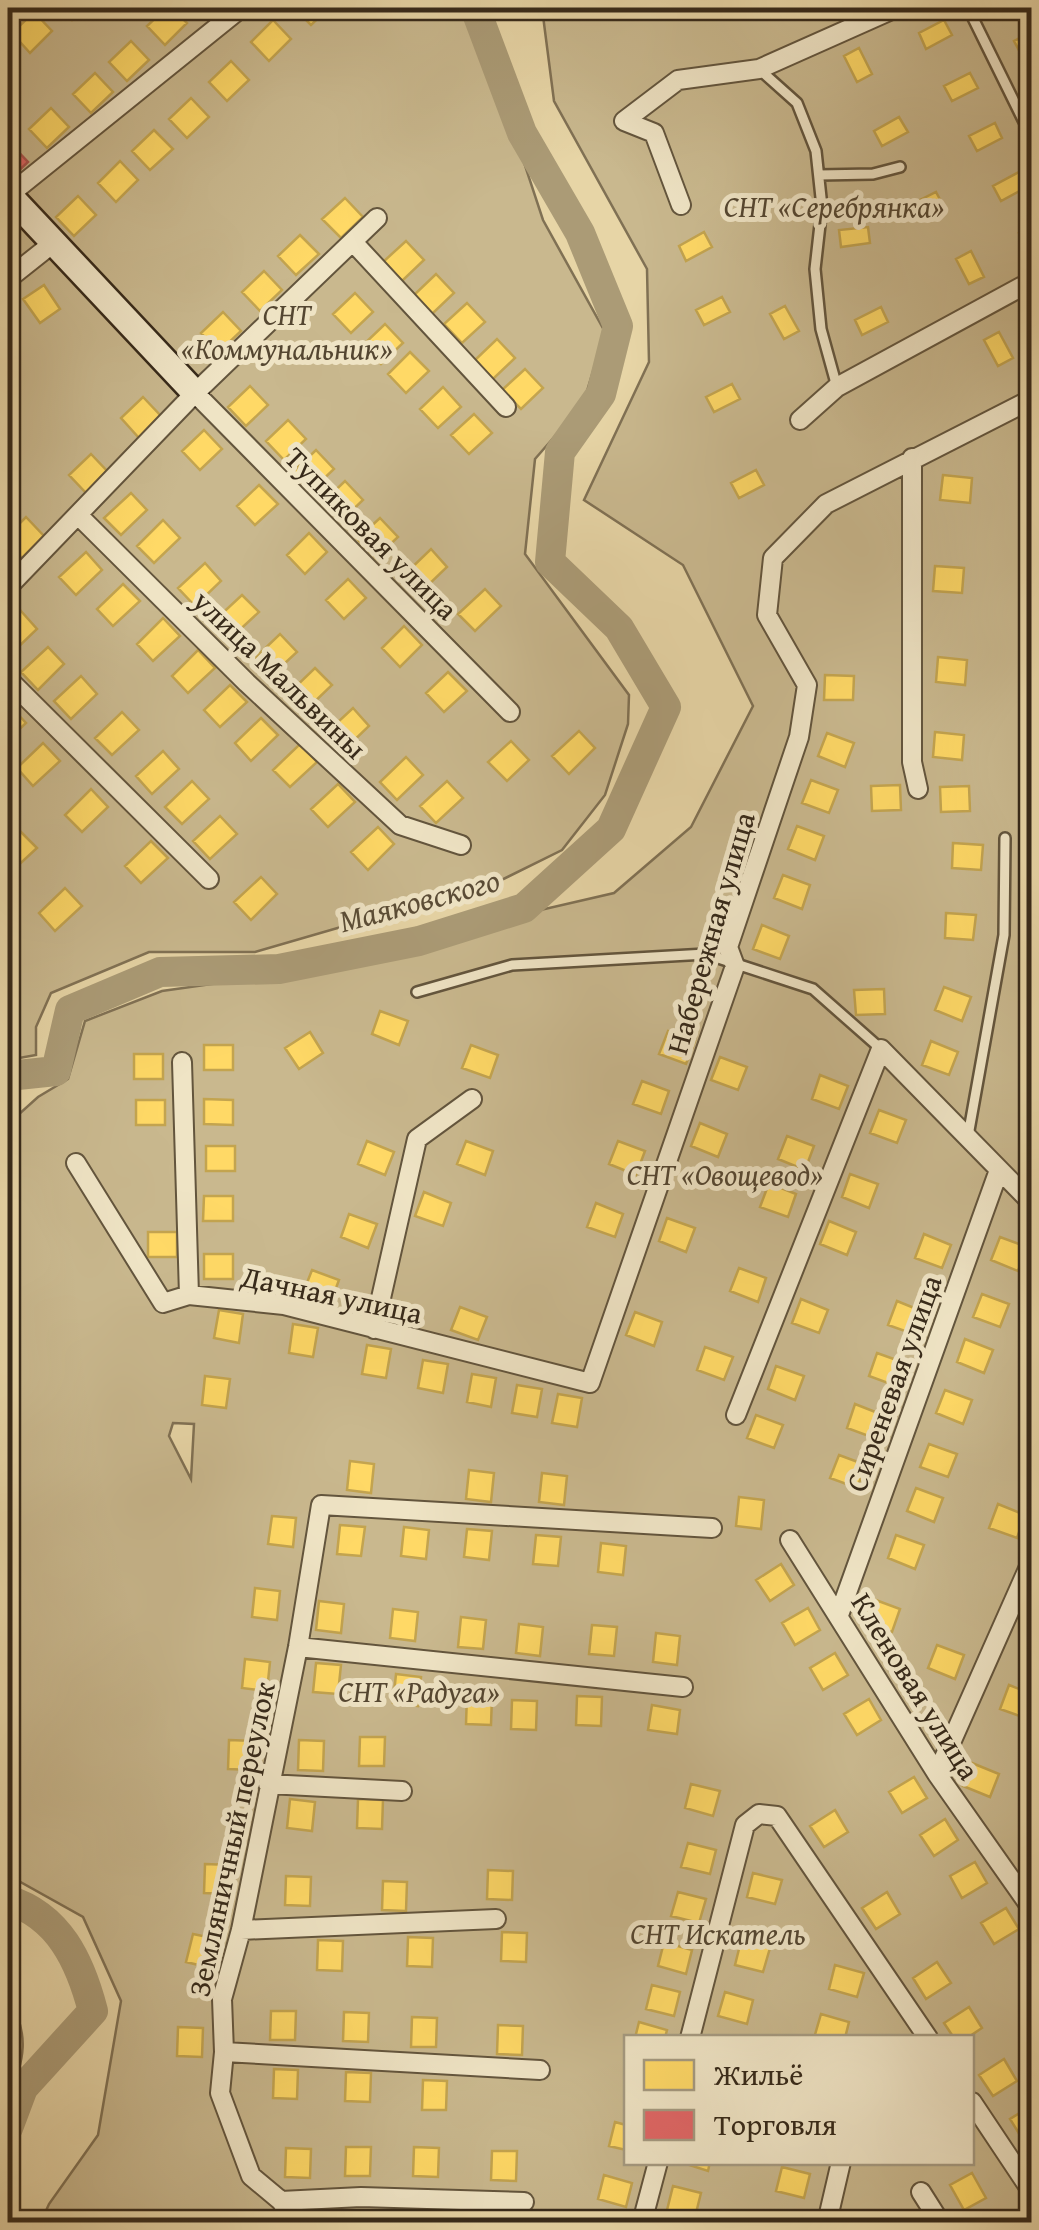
<svg xmlns="http://www.w3.org/2000/svg" width="1039" height="2230" font-family="'Gentium Book Plus',serif">
  <rect width="100%" height="100%" fill="#e7d5a6"/>
  <filter id="stains"><feTurbulence type="fractalNoise" baseFrequency=".002" numOctaves="4"/><feColorMatrix values="0 0 0 0 .2 0 0 0 0 .09 0 0 0 0 .02 0 0 0 .5 -.17"/></filter>
  <radialGradient id="worn" r=".72"><stop offset=".6" stop-color="#630" stop-opacity="0"/><stop offset="1" stop-color="#630" stop-opacity=".3"/></radialGradient>
  <path fill="#c9b88e" stroke="#807154" stroke-width="2.5" fill-rule="evenodd" d="M8 8H473L543 220 605 332 583 404 535 459 525 554 629 695 628 724 605 795 562 850 451 905 341 927 255 952H149L51 993 36 1027V1055L8 1060Z
    M542 8H1031V2222H41L49 2204 98 2135 121 2001 83 1917 8 1875V1441L12 1433 8 1408V1124L38 1097 68 1079 85 1021 162 991 388 959 454 930 614 893 691 827 753 706 683 565 584 500 649 362 647 269 554 101ZM173 1423 194 1424 191 1479 169 1436ZM626 2038H972V2162H626Z
    M8 1999C30 2032 25 2062 8 2097Z"/>
  <path fill="#ffd966" stroke="#c3a44f" stroke-width="2.5" d="M60 8H85L72 20Z
    M166 8H172L187 23 165 45 147 26Z
    M294 8H329L311 25Z
    M34 12 52 31 30 53 12 33Z
    M273 20 291 39 269 61 251 42Z
    M944 20 952 35 926 49 919 33Z
    M1032 32V51L1022 56 1014 41Z
    M131 41 149 60 127 81 109 62Z
    M859 48 872 74 857 82 844 56Z
    M231 61 249 80 227 101 209 82Z
    M95 73 113 92 91 113 73 94Z
    M970 73 978 88 952 101 944 86Z
    M191 98 209 117 187 138 169 119Z
    M51 108 69 127 47 148 29 129Z
    M899 117 908 132 882 146 874 131Z
    M995 123 1002 138 977 151 969 136Z
    M154 130 173 149 150 170 132 151Z
    M120 161 138 180 116 202 98 183Z
    M1019 172 1027 187 1001 201 993 186Z
    M936 192 944 207 918 220 910 205Z
    M78 196 96 215 74 236 56 217Z
    M345 198 363 217 341 238 322 219Z
    M868 227 870 243 841 247 839 230Z
    M1032 227V246L1027 248 1019 233Z
    M704 232 712 247 686 261 679 246Z
    M300 235 319 254 296 275 278 256Z
    M406 241 424 260 402 281 383 262Z
    M971 251 984 277 969 284 956 259Z
    M264 271 282 290 260 311 242 292Z
    M436 274 454 293 432 314 414 295Z
    M44 285 60 309 40 323 23 299Z
    M355 293 373 312 351 333 333 314Z
    M722 297 730 312 704 325 696 310Z
    M467 303 485 322 462 343 444 324Z
    M785 306 799 331 784 339 770 314Z
    M881 307 888 322 862 335 855 320Z
    M223 312 241 331 219 352 201 333Z
    M385 324 403 343 381 364 363 345Z
    M999 332 1013 358 998 366 984 340Z
    M497 339 515 358 493 379 475 360Z
    M410 352 429 371 406 393 388 374Z
    M525 369 543 388 521 409 502 390Z
    M732 384 740 399 714 412 706 397Z
    M250 386 268 405 246 426 228 407Z
    M443 387 461 407 438 428 420 409Z
    M143 397 161 416 139 438 121 418Z
    M474 414 492 433 469 454 451 435Z
    M288 420 306 439 284 460 266 441Z
    M204 430 222 449 200 470 182 451Z
    M316 450 334 469 311 491 293 472Z
    M91 454 109 473 87 494 69 475Z
    M756 470 764 485 739 498 731 483Z
    M943 475 972 478 970 503 940 500Z
    M345 481 363 500 341 521 323 502Z
    M259 485 278 504 255 525 237 506Z
    M131 493 147 510 121 535 104 518Z
    M26 517 44 536 22 558 8 543V535Z
    M380 518 398 537 376 558 357 539Z
    M163 520 180 538 154 563 137 546Z
    M309 533 327 552 305 574 287 555Z
    M431 549 447 567 421 592 404 575Z
    M86 552 102 570 76 595 59 577Z
    M205 563 221 581 195 606 178 588Z
    M935 566 964 568 962 593 933 591Z
    M348 579 366 598 344 619 326 600Z
    M123 584 140 601 113 626 97 609Z
    M485 589 501 606 475 631 458 614Z
    M242 595 259 612 232 637 215 620Z
    M21 611 37 629 11 654 8 624Z
    M163 618 180 636 153 661 137 644Z
    M404 626 422 645 400 667 382 648Z
    M280 634 297 652 270 677 253 660Z
    M48 647 64 664 38 690 21 672Z
    M198 650 215 668 188 693 172 676Z
    M938 657 967 660 965 685 936 682Z
    M315 668 332 685 305 711 289 693Z
    M448 672 467 691 444 712 426 693Z
    M825 675 854 676 853 700H824Z
    M81 676 97 694 71 719 54 701Z
    M230 685 247 702 220 727 204 710Z
    M9 705 26 723 8 740V707Z
    M353 708 369 726 343 751 326 733Z
    M122 712 139 730 112 755 95 738Z
    M261 718 278 735 251 761 235 743Z
    M579 731 595 748 569 774 552 756Z
    M935 732 964 735 962 760 933 757Z
    M827 733 854 743 845 767 818 756Z
    M511 741 529 760 507 781 488 762Z
    M43 743 60 761 33 786 17 768Z
    M300 744 317 762 290 787 273 770Z
    M163 751 179 769 152 794 136 776Z
    M406 757 423 775 397 800 380 782Z
    M811 780 838 790 829 813 802 803Z
    M192 781 209 799 182 824 165 807Z
    M447 781 463 798 436 823 420 806Z
    M338 784 355 802 328 827 311 809Z
    M900 785 901 810 872 811 871 786Z
    M969 786 970 811 941 812 940 787Z
    M91 789 108 807 82 832 65 815Z
    M220 816 237 834 210 859 193 841Z
    M797 826 824 836 815 860 788 849Z
    M378 827 394 844 368 870 351 852Z
    M20 831 37 848 10 873 8 843Z
    M151 841 168 858 141 883 125 866Z
    M953 843 983 845 981 870 952 868Z
    M783 875 810 885 802 909 774 898Z
    M261 877 277 894 251 920 234 902Z
    M65 888 82 906 55 931 39 913Z
    M946 913 976 915 973 940 945 938Z
    M762 925 789 936 780 959 753 949Z
    M944 987 971 997 962 1021 935 1010Z
    M884 989 885 1014 856 1015 854 990Z
    M380 1011 408 1021 399 1045 372 1034Z
    M668 1031 695 1041 686 1064 659 1054Z
    M310 1032 323 1053 299 1069 285 1048Z
    M931 1041 958 1052 949 1075 922 1065Z
    M204 1045H233V1070H204Z
    M471 1045 498 1055 490 1078 462 1068Z
    M134 1054H163V1079H134Z
    M720 1057 747 1067 738 1090 711 1080Z
    M820 1075 848 1086 839 1109 812 1099Z
    M642 1081 669 1091 661 1114 633 1104Z
    M1029 1082H1032V1107H1026Z
    M204 1099 233 1100V1125L204 1124Z
    M136 1100H165V1125H136Z
    M879 1110 906 1120 897 1143 870 1133Z
    M700 1123 727 1134 718 1157 691 1146Z
    M787 1136 814 1146 805 1170 778 1159Z
    M367 1141 394 1152 385 1175 358 1164Z
    M466 1141 493 1151 485 1175 457 1164Z
    M618 1141 645 1151 636 1175 609 1164Z
    M1026 1141H1032V1166L1023 1165Z
    M206 1146H235V1171H206Z
    M850 1174 878 1184 869 1208 842 1197Z
    M769 1183 796 1194 788 1217 760 1207Z
    M424 1192 451 1203 443 1226 415 1216Z
    M204 1196H233V1221H203Z
    M596 1203 623 1214 615 1237 587 1227Z
    M349 1214 377 1224 368 1248 341 1237Z
    M667 1218 695 1228 686 1252 659 1241Z
    M829 1221 856 1232 847 1255 820 1244Z
    M148 1232H177V1257H148Z
    M924 1234 951 1245 942 1268 915 1258Z
    M1000 1237 1027 1247 1018 1271 991 1260Z
    M204 1254H233V1279H204Z
    M739 1268 766 1278 758 1302 730 1291Z
    M312 1270 339 1280 330 1304 303 1293Z
    M982 1294 1009 1304 1000 1327 973 1317Z
    M801 1299 828 1310 819 1333 792 1323Z
    M897 1301 924 1312 916 1335 888 1325Z
    M460 1307 487 1317 478 1340 451 1330Z
    M219 1310 243 1314 239 1343 214 1338Z
    M635 1312 662 1322 654 1346 626 1335Z
    M293 1324 318 1328 313 1357 289 1353Z
    M965 1339 993 1350 984 1373 957 1362Z
    M367 1345 391 1349 386 1378 362 1374Z
    M705 1347 733 1357 724 1380 697 1370Z
    M877 1353 905 1363 896 1386 869 1376Z
    M423 1360 448 1364 443 1393 418 1388Z
    M776 1366 804 1376 795 1400 768 1389Z
    M472 1374 496 1378 491 1407 467 1402Z
    M205 1376 230 1379 226 1408 202 1405Z
    M517 1385 542 1389 537 1417 512 1413Z
    M945 1390 972 1400 963 1424 936 1413Z
    M558 1394 582 1398 577 1427 552 1423Z
    M855 1404 883 1415 874 1438 847 1428Z
    M756 1415 783 1425 774 1448 747 1438Z
    M929 1444 957 1454 948 1477 920 1467Z
    M839 1455 866 1465 857 1488 830 1478Z
    M350 1461 374 1464 371 1493 347 1490Z
    M469 1470 494 1473 491 1502 466 1499Z
    M542 1473 567 1476 564 1505 539 1502Z
    M916 1488 943 1498 934 1522 907 1511Z
    M739 1497 764 1500 761 1529 736 1526Z
    M998 1504 1025 1515 1017 1538 989 1528Z
    M272 1516 296 1518 293 1547 268 1544Z
    M340 1525 365 1527 361 1556 337 1554Z
    M404 1527 429 1530 426 1559 401 1556Z
    M467 1529 492 1531 489 1560 464 1557Z
    M536 1535 561 1537 558 1566 533 1564Z
    M896 1535 924 1545 915 1569 888 1558Z
    M601 1543 626 1546 623 1575 598 1572Z
    M781 1564 794 1585 770 1601 756 1580Z
    M255 1588 280 1591 277 1620 252 1617Z
    M873 1599 900 1609 892 1632 864 1622Z
    M319 1601 344 1604 341 1633 316 1630Z
    M808 1608 820 1630 795 1645 782 1623Z
    M393 1609 418 1612 415 1641 390 1638Z
    M461 1617 486 1620 483 1649 458 1647Z
    M519 1624 543 1627 540 1656 516 1653Z
    M592 1625 617 1627 614 1656 589 1654Z
    M656 1633 680 1636 677 1665 653 1662Z
    M937 1645 964 1655 955 1679 928 1668Z
    M835 1653 848 1675 823 1690 810 1668Z
    M245 1659 270 1662 267 1691 242 1688Z
    M316 1663 341 1665 338 1694 313 1692Z
    M396 1674 421 1677 418 1706 393 1703Z
    M1009 1685 1032 1694 1028 1719 1000 1709Z
    M467 1695 492 1696 491 1725 466 1724Z
    M577 1696 602 1697 601 1726 576 1725Z
    M869 1699 881 1720 857 1735 844 1714Z
    M512 1700 537 1701 536 1730 511 1729Z
    M652 1705 680 1710 677 1734 648 1730Z
    M360 1737H385L384 1766H359Z
    M229 1740 254 1741 253 1770 228 1769Z
    M299 1740 324 1741 323 1771 298 1770Z
    M972 1763 999 1774 990 1797 963 1786Z
    M914 1777 927 1798 902 1813 889 1792Z
    M691 1784 720 1791 713 1816 685 1808Z
    M290 1799 315 1802 312 1831 287 1828Z
    M358 1799 383 1800 382 1829 357 1828Z
    M835 1810 848 1832 824 1847 810 1826Z
    M945 1819 958 1840 934 1856 920 1835Z
    M688 1843 716 1850 710 1874 681 1867Z
    M975 1862 987 1883 962 1898 950 1876Z
    M205 1864 230 1865 229 1894 204 1893Z
    M488 1870 513 1871 512 1900 487 1899Z
    M753 1873 782 1880 775 1904 747 1897Z
    M286 1876 311 1877 310 1906 285 1905Z
    M383 1881 407 1882 406 1911 382 1910Z
    M678 1892 706 1899 699 1923 671 1916Z
    M887 1892 900 1914 876 1929 862 1908Z
    M1006 1908 1019 1929 994 1944 981 1923Z
    M502 1932 527 1933 526 1962 501 1961Z
    M193 1934 217 1939 211 1968 186 1962Z
    M408 1937 433 1938 432 1967 407 1966Z
    M318 1940 343 1941 342 1971 317 1970Z
    M741 1941 770 1948 763 1972 735 1965Z
    M664 1942 692 1950 686 1974 658 1966Z
    M937 1962 951 1983 926 1999 913 1978Z
    M835 1965 864 1973 857 1997 829 1989Z
    M1032 1973V1999L1020 1980Z
    M652 1985 680 1992 674 2016 646 2009Z
    M725 1992 753 2000 747 2024 718 2016Z
    M969 2007 982 2028 967 2038H954L944 2023Z
    M271 2011H296L295 2040H270Z
    M344 2012 369 2013 368 2042 343 2041Z
    M821 2014 849 2022 845 2038H814Z
    M412 2017 437 2018 436 2047H411Z
    M639 2022 667 2030 665 2038H635Z
    M498 2025 523 2026 522 2055 497 2054Z
    M178 2027 203 2028 202 2057 177 2056Z
    M1004 2059 1017 2081 993 2096 979 2075Z
    M274 2069 298 2070 297 2099 273 2098Z
    M346 2072 371 2073 370 2102 345 2101Z
    M423 2080 447 2081 446 2110H422Z
    M1032 2105V2135L1023 2140 1010 2119Z
    M615 2122 626 2125V2150L609 2146Z
    M346 2147H371L370 2176H345Z
    M414 2147 439 2148 438 2177 413 2176Z
    M286 2148 311 2149 310 2178 285 2177Z
    M492 2151H517L516 2181 491 2180Z
    M680 2162H710L708 2171Z
    M782 2167 810 2174 804 2198 776 2191Z
    M972 2173 986 2198 964 2210 950 2185Z
    M604 2175 632 2183 626 2207 598 2199Z
    M673 2186 701 2193 695 2217 667 2210Z
    M770 2211 798 2218 797 2222H767Z
    M339 2216 364 2217V2222H339Z
    M410 2217 435 2218V2222H410Z"/>
  <path fill="#e06666" stroke="#ad544f" stroke-width="2.5" d="M8 141 28 162 9 180 8 178Z"/>
  <g fill="none" stroke-linecap="round" stroke-linejoin="round">
    <path stroke="#ab9b76" stroke-width="30" d="M8 1076 56 1071 70 1010 160 972 279 969 419 941 524 908 611 829 666 707 619 628 550 562 560 452 601 394 618 326 580 233 522 133 475 8
      M8 1900C59 1916 80 1961 93 2011L23 2088 8 2128"/>
    <defs>
      <path id="lane" d="M968 8 1032 138
        M759 69 797 103 816 151 822 207 815 269 821 329 837 387
        M819 175 873 174 900 167
        M417 992 512 965 706 954 813 989 881 1049
        M968 1136 1004 935 1005 838"/>
      <path id="street" d="M9 195 241 8
        M681 205 654 133 624 121 678 80 759 69 896 8
        M353 242 506 407
        M8 279 52 244
        M195 393 510 712
        M800 420 837 387 1032 281
        M912 458V762L918 789
        M78 515 247 683 400 825 461 845
        M8 587 195 393 377 218
        M8 679 209 879
        M182 1062 189 1295
        M76 1163 163 1303 189 1295 284 1305 590 1383 735 966 728 947 799 737 807 685 767 615 773 558 826 504 1032 399
        M374 1329 417 1139 472 1099
        M736 1415 881 1049 1032 1203
        M790 1540 937 1774 1032 1909
        M839 1615 999 1170
        M298 1647 683 1687
        M937 1774 1032 1560
        M268 1784 402 1791
        M241 1930 496 1919
        M690 2038 745 1825 759 1814 777 1816 928 2038
        M224 2052 540 2070
        M972 2102 1032 2192
        M921 2192 940 2222
        M281 2201 361 2197 524 2202
        M294 2222 281 2201 251 2176 220 2093 224 2052 222 1999 241 1930 298 1647 321 1505 712 1528
        M642 2222 658 2162
        M827 2222 841 2162"/>
      <path id="secondary" d="M8 194 195 393"/>
    </defs>
    <use href="#lane" stroke="#63553d" stroke-width="14"/>
    <use href="#street" stroke="#63553d" stroke-width="22"/>
    <use href="#secondary" stroke="#372a1a" stroke-width="30"/>
    <use href="#lane" stroke="#efe4c5" stroke-width="9"/>
    <use href="#street" stroke="#efe4c5" stroke-width="18"/>
    <use href="#secondary" stroke="#efe4c5" stroke-width="25"/>
  </g>
  <g text-anchor="middle" dominant-baseline="central" stroke-width="10" stroke-linejoin="round" paint-order="stroke">
    <g font-size="30" font-style="italic" fill="#544631" stroke="#efe4c5">
      <text x="834" y="206">СНТ «Серебрянка»</text>
      <text x="287" y="314">СНТ<tspan x="287" dy="34">«Коммунальник»</tspan></text>
      <text x="725" y="1174">СНТ «Овощевод»</text>
      <text x="419" y="1691">СНТ «Радуга»</text>
      <text x="718" y="1933">СНТ Искатель</text>
    </g>
    <g font-size="30" fill="#372a1a" stroke="#efe4c5">
      <text transform="translate(372 533) rotate(45)">Тупиковая улица</text>
      <text transform="translate(280 674) rotate(44)">улица Мальвины</text>
      <text transform="translate(710 933) rotate(-74)">Набережная улица</text>
      <text transform="translate(332 1294) rotate(12)">Дачная улица</text>
      <text transform="translate(893 1383) rotate(-70)">Сиреневая улица</text>
      <text transform="translate(916 1686) rotate(58)">Кленовая улица</text>
      <text transform="translate(231 1839) rotate(-78)">Земляничный переулок</text>
    </g>
    <g font-size="32" font-style="italic" fill="#5a4c36" stroke="#efe4c5">
      <text transform="translate(419 900) rotate(-15)">Маяковского</text>
    </g>
  </g>
  <rect width="1039" height="2230" fill="none" stroke="#e7d5a6" stroke-width="40"/>
  <rect x="10" y="10" width="1019" height="2210" fill="none" stroke="#372a1a" stroke-width="5"/>
  <rect x="20" y="20" width="999" height="2190" fill="none" stroke="#372a1a" stroke-width="2.5"/>
  <rect x="624" y="2035" width="350" height="130" fill="#efe4c5" stroke="#a59a81" stroke-width="2.5"/>
  <rect x="644" y="2060" width="50" height="30" fill="#ffd966" stroke="#a59a81" stroke-width="2.5"/>
  <text x="714" y="2085" font-size="30" fill="#372a1a">Жильё</text>
  <rect x="644" y="2110" width="50" height="30" fill="#e06666" stroke="#a59a81" stroke-width="2.5"/>
  <text x="714" y="2135" font-size="30" fill="#372a1a">Торговля</text>
  <rect width="100%" height="100%" filter="url(#stains)"/>
  <rect width="100%" height="100%" fill="url(#worn)"/>
</svg>
